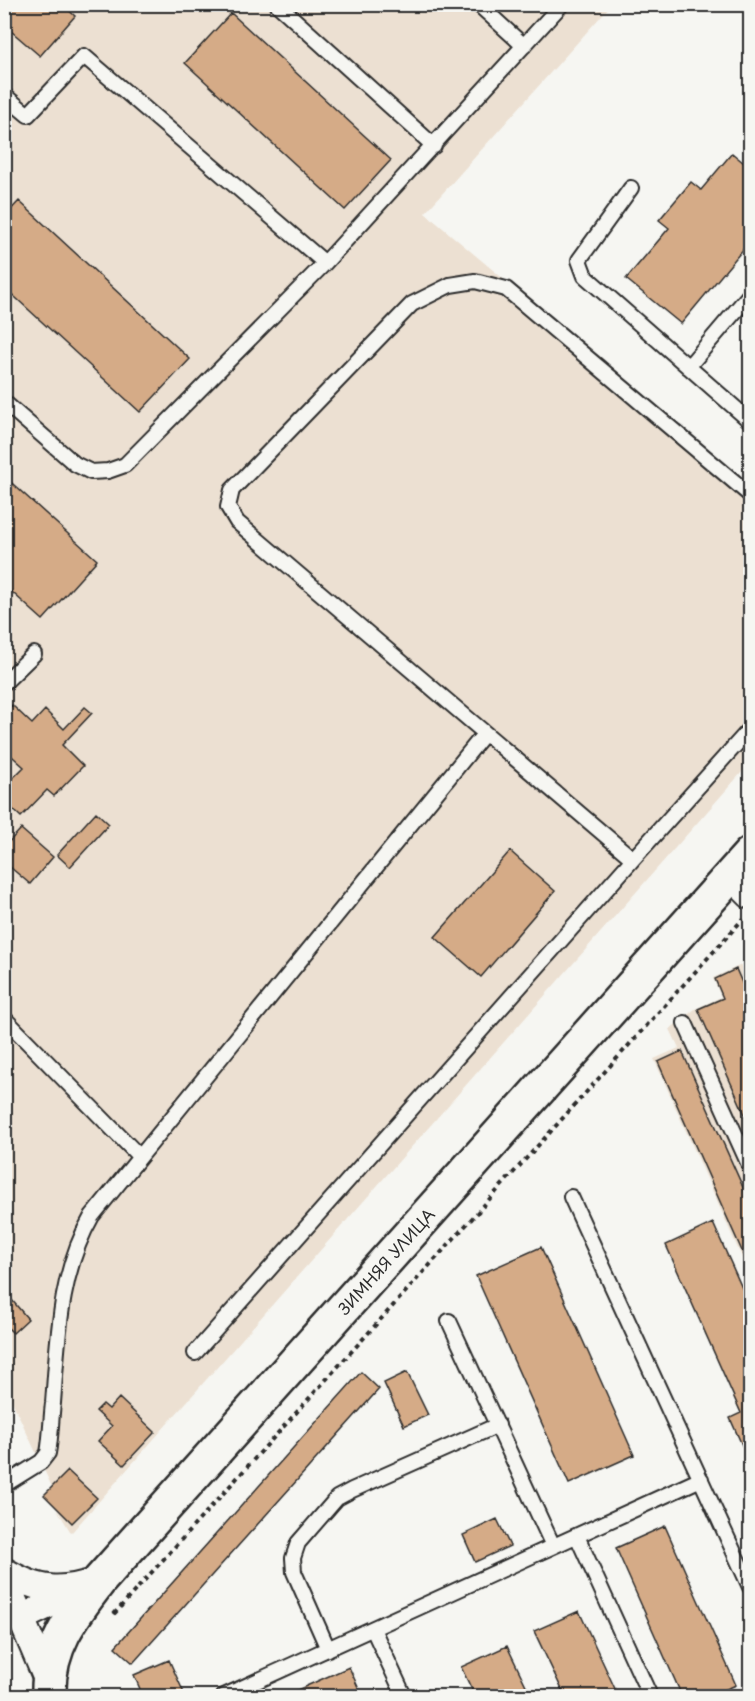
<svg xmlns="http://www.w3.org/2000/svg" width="755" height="1701" font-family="'Playpen Sans',sans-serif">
  <rect width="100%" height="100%" fill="#f6f6f2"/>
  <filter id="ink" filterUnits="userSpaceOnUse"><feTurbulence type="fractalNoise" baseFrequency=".0167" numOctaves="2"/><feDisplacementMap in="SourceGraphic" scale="12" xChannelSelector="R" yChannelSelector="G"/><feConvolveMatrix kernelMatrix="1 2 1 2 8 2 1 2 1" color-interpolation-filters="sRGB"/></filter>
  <g filter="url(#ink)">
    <path fill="#ece0d2" d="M4 5H611L425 213 750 486V763L72 1532 70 1531 55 1506 52 1487 4 1384Z
      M750 961V1276L654 1059 679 1048 670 1029 695 1009 721 997 713 978Z"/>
    <path fill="#d5ab87" stroke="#2b2b2b" stroke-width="1.5" d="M4 4H62L75 16 40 56 4 25Z
      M231 13 391 160 345 210 185 63Z
      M732 153 750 168V241L681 324 626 279 669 228 659 220 691 182 701 190Z
      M19 201 190 359 140 412 4 287V217Z
      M4 476 97 560 43 620 4 585Z
      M12 705 32 724 45 710 64 729 85 707 92 713 62 745 83 766 54 796 47 790 21 817 4 801V787L24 767 4 749V713Z
      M96 812 109 824 70 867 57 855Z
      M21 829 53 857 30 884 4 862V847Z
      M510 851 555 891 481 977 435 937Z
      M736 969 750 1001V1126L698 1009 723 998 715 979Z
      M682 1051 750 1203V1269L658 1062Z
      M713 1223 750 1306V1463L730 1418 741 1413 666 1245Z
      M541 1247 634 1455 569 1484 476 1276Z
      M11 1299 28 1319 13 1333 4 1324V1305Z
      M361 1372 379 1389 133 1663 115 1647Z
      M407 1372 428 1415 404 1426 384 1383Z
      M119 1398 155 1432 124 1465 98 1441 112 1426 96 1411 103 1404 109 1409Z
      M68 1471 97 1498 72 1523 44 1495Z
      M497 1519 510 1546 475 1562 463 1535Z
      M665 1526 736 1685 710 1696H682L616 1548Z
      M579 1611 617 1693 610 1696H565L534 1631Z
      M507 1646 531 1696H475L461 1667Z
      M169 1660 184 1693 176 1696H143L134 1675Z
      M349 1667 362 1696H284Z"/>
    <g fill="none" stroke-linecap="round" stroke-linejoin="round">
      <defs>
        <path id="lane" d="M277 4 434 146
          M478 4 524 46
          M4 95 28 115 84 56 325 263
          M631 188 579 260 585 276 750 421
          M688 367 750 294
          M4 402 75 464 91 472 108 471 125 465 325 263 562 4
          M750 495 506 289 475 281 450 285 412 304 232 490 228 507 237 522 633 859 750 729
          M4 683 34 654
          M4 1018 140 1157
          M685 1023 750 1167
          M571 1197 750 1587
          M449 1321 553 1546
          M195 1353 633 859
          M4 1485 41 1462 48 1453C51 1437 51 1419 53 1403 58 1339 59 1273 92 1216L485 733
          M577 1536 650 1696
          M373 1629 404 1696
          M328 1649 294 1572 293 1558 298 1543 337 1498 352 1490 498 1425
          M224 1696 701 1479"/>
        <path id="street" d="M731 876 750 895
          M4 1571C40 1592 61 1593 100 1580
          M4 1578 49 1684
          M21 1618 78 1591"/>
        <g id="secondary">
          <path id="s1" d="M49 1696C47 1648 72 1616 100 1580L750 854"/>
        </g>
      </defs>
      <use href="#lane" stroke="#2b2b2b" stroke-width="18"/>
      <use href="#street" stroke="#2b2b2b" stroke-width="30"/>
      <use href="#secondary" stroke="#2b2b2b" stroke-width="38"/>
      <path stroke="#2b2b2b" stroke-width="4" stroke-dasharray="4.5 4.5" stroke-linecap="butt" d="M114 1614 743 919"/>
      <use href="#lane" stroke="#f6f6f2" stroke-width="14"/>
      <use href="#street" stroke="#f6f6f2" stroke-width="26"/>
      <use href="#secondary" stroke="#f6f6f2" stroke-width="33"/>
    </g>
  </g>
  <g text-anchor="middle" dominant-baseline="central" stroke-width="4.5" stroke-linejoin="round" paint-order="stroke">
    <g font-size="16" fill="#2b2b2b" stroke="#f6f6f2">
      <text stroke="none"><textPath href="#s1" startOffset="558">ЗИМНЯЯ УЛИЦА</textPath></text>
    </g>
  </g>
  <rect width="755" height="1701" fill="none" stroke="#f6f6f2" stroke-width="24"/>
  <rect x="12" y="12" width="731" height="1677" fill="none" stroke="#2b2b2b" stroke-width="2" filter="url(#ink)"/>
</svg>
